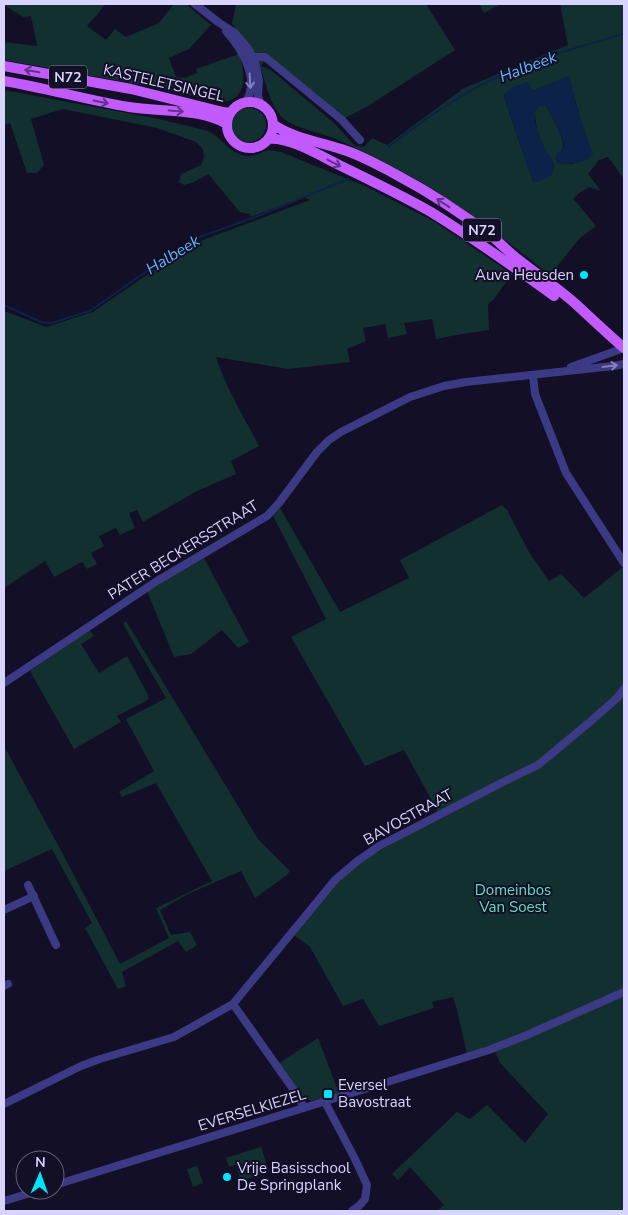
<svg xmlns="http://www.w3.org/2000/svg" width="628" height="1215" font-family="'Nunito Sans',sans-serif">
  <rect width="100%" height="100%" fill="#130f26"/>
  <path fill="#12302f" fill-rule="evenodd" d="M4 4H106L87 26 106 40 115 29 126 37 159 23 174 4H186L211 25 189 49 169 58 176 77 185 78 197 73 196 69 239 54C246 73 248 102 220 102L158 88 4 60V42L37 46 31 16 23 17 4 5Z
    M236 4H426L455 50 368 106 345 118 265 60 261 66 271 70 335 124 355 146 364 147 372 138 387 145 464 88 568 45 560 4H624V179L608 157 599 160 588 174 601 191 589 187 578 194 573 199 577 203 596 226 580 238 550 275C499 235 449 195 391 166 372 156 353 146 333 138 321 133 293 127 284 119 267 104 265 73 255 54 250 42 240 34 232 24ZM569 77 579 114 589 158 572 164 558 163 556 158V155C558 153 561 152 562 150 567 142 552 117 548 109L546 106H539L535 111C535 126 539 138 546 152L533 182 506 103 504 95 529 84 532 91Z
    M479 4H501L484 13Z
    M4 90 159 119 208 131C223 138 229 154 247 156 254 157 259 153 266 151 271 150 276 151 281 152L365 186 435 222 512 274 494 299 488 304 489 330 462 334 436 339 432 319 404 323 407 334 388 338 385 324 363 328 366 341 347 349 350 362 288 369 216 357C226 388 244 417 259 446L231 461 236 474 197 491 143 522 137 510 129 513 135 528 120 535 116 528 99 536 104 546 91 553 97 564 87 569 82 562 54 577 45 561 4 588V311L46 327 93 312 192 244 310 200 304 197 251 217 250 214 240 212 208 174 194 182 184 185 179 182 181 174 201 165 204 157 203 149 196 142 157 128 63 109 31 119 44 165 37 173H27L10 123 4 125Z
    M232 125a17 17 0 1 1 34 0a17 17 0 1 1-34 0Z
    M502 505 507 510 529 552 549 581 561 574 584 598 623 567 624 569V1211H437L444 1205 410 1167 398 1180 392 1174 457 1112 470 1119 487 1105 525 1143 548 1114 500 1063 492 1045 467 1054 457 1010 453 997 432 1002 434 1008 379 1026 363 999 343 1006 310 947 294 935 336 881 370 856 436 819 437 810 404 750 365 766 291 637 326 619 273 516 280 508 340 612 409 578 400 560Z
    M204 558 249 642 238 648 222 630 191 654 174 657 147 591Z
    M126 621 258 839 290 871 287 875 255 898 241 871 188 894 160 910 171 935 190 932 197 945 186 952 178 941 122 972 126 986 118 989 85 928 92 923 52 849 4 871V746L64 856 120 964 169 938 156 908 212 881 156 783 122 797 119 792 154 771 126 719 166 698 123 624Z
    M89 630 94 636 81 644 99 673 127 656 148 695 149 698 146 701 117 716 121 722 74 749 30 671Z
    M318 1038 339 1093 311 1101 303 1097 279 1063Z
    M261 1147 269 1172 241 1181 236 1165 229 1167 226 1158Z
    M197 1166 203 1183 193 1187 187 1169Z"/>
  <path fill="#0c2248" d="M569 76 579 114 593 154C584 165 572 162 560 165L556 158V154C558 153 562 150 563 149 567 141 552 117 548 109L546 106H539L535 111V122L540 139 546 151 551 157 555 166 552 175 541 181 533 182 506 103 504 95C509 87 519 85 528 82L532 91Z"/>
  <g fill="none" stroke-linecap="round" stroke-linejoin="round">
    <path stroke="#0c2248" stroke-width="2" d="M388 147C425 119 464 91 508 72 545 56 585 45 624 34
      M4 305 41 322 51 323 90 311 191 240 253 218 348 179"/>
    <path stroke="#3d3a85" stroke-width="8" d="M195 4 218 22 235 33 248 48 255 62 259 80 258 96 261 105
      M226 31C242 49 260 78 246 102
      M252 57H265L342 120 360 140
      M571 367 624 348
      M533 375 535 394 566 473 624 563
      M4 683 157 581 267 516 279 503 317 452 329 440 341 432 410 397 444 386 466 382 613 366 624 364
      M28 885 56 945
      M4 910 34 896
      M4 986 8 984
      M233 1004 298 1096 304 1108
      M325 1102 355 1159 367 1185 365 1199 360 1205 352 1211
      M4 1104 81 1066 100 1059 174 1037 233 1004 335 880 356 862 379 846 505 781 538 765 591 721 617 698 624 689
      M55 1185 368 1088 489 1050 527 1035 624 992
      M4 1201 40 1190"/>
    <path stroke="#c25bff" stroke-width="10" d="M4 66 131 89 223 112 230 113
      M4 81C46 88 87 100 129 107 160 112 199 108 227 124
      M227 125a23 23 0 1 1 46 0a23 23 0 1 1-46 0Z
      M273 124C291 138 325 143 347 151 364 157 380 166 395 174 429 192 463 214 494 238 502 245 510 253 519 260 539 276 561 290 579 307 594 321 609 335 624 348
      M268 139C290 137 319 155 339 165 370 180 401 195 431 212 473 238 514 267 554 296"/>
  </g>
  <defs><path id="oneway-shaft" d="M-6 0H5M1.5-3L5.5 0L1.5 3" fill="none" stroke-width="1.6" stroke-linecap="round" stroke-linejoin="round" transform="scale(1.25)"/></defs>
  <g stroke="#623188">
    <use href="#oneway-shaft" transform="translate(32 71) rotate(-170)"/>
    <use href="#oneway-shaft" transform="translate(101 102) rotate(11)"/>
    <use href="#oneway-shaft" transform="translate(176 111) rotate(4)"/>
    <use href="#oneway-shaft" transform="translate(334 163) rotate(27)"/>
    <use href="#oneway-shaft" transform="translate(443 203) rotate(-147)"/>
  </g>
  <g stroke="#837fbc">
    <use href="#oneway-shaft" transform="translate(250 81) rotate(87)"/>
    <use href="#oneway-shaft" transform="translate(610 366) rotate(-7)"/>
  </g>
  <g fill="#00e5ff" stroke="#130f26" stroke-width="2">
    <circle cx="584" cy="275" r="5"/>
    <rect x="323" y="1089" width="10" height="10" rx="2.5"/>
    <circle cx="227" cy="1177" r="5"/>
  </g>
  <g text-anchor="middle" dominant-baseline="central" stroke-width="4" stroke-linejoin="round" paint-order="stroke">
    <g fill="#130f26" stroke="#9e99be" stroke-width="1">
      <rect x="49" y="65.5" width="38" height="23" rx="4"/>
      <rect x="463" y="218.5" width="38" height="23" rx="4"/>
    </g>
    <g font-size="14" font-weight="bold" fill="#d9d4ff">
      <text x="68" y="77">N72</text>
      <text x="482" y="230">N72</text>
    </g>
    <g font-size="15" fill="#d9d4ff" stroke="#130f26">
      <text transform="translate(164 83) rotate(13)">KASTELETSINGEL</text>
      <text transform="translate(183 550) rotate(-32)">PATER BECKERSSTRAAT</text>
      <text transform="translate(408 817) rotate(-29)">BAVOSTRAAT</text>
      <text transform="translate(252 1110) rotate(-17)">EVERSELKIEZEL</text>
    </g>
    <g font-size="15" fill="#d9d4ff" stroke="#130f26" text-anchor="start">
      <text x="574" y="275" text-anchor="end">Auva Heusden</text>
      <text x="338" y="1085">Eversel<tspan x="338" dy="17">Bavostraat</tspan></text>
      <text x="237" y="1168">Vrije Basisschool<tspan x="237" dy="17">De Springplank</tspan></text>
    </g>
    <g font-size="15" fill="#5fe0c0" stroke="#130f26">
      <text x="513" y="890">Domeinbos<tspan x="513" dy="17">Van Soest</tspan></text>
    </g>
    <g font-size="16" font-style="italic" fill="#62b6ff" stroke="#130f26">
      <text transform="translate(528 67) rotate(-21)">Halbeek</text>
      <text transform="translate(173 255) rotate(-32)">Halbeek</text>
    </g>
  </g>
  <rect width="628" height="1215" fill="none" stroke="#d9d4ff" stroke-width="10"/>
  <g transform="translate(40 1175) rotate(2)"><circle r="24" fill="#130f26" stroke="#625e7d"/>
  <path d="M0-4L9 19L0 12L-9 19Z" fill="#00e5ff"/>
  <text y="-8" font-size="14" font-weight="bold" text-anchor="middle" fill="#d9d4ff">N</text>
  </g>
</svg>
